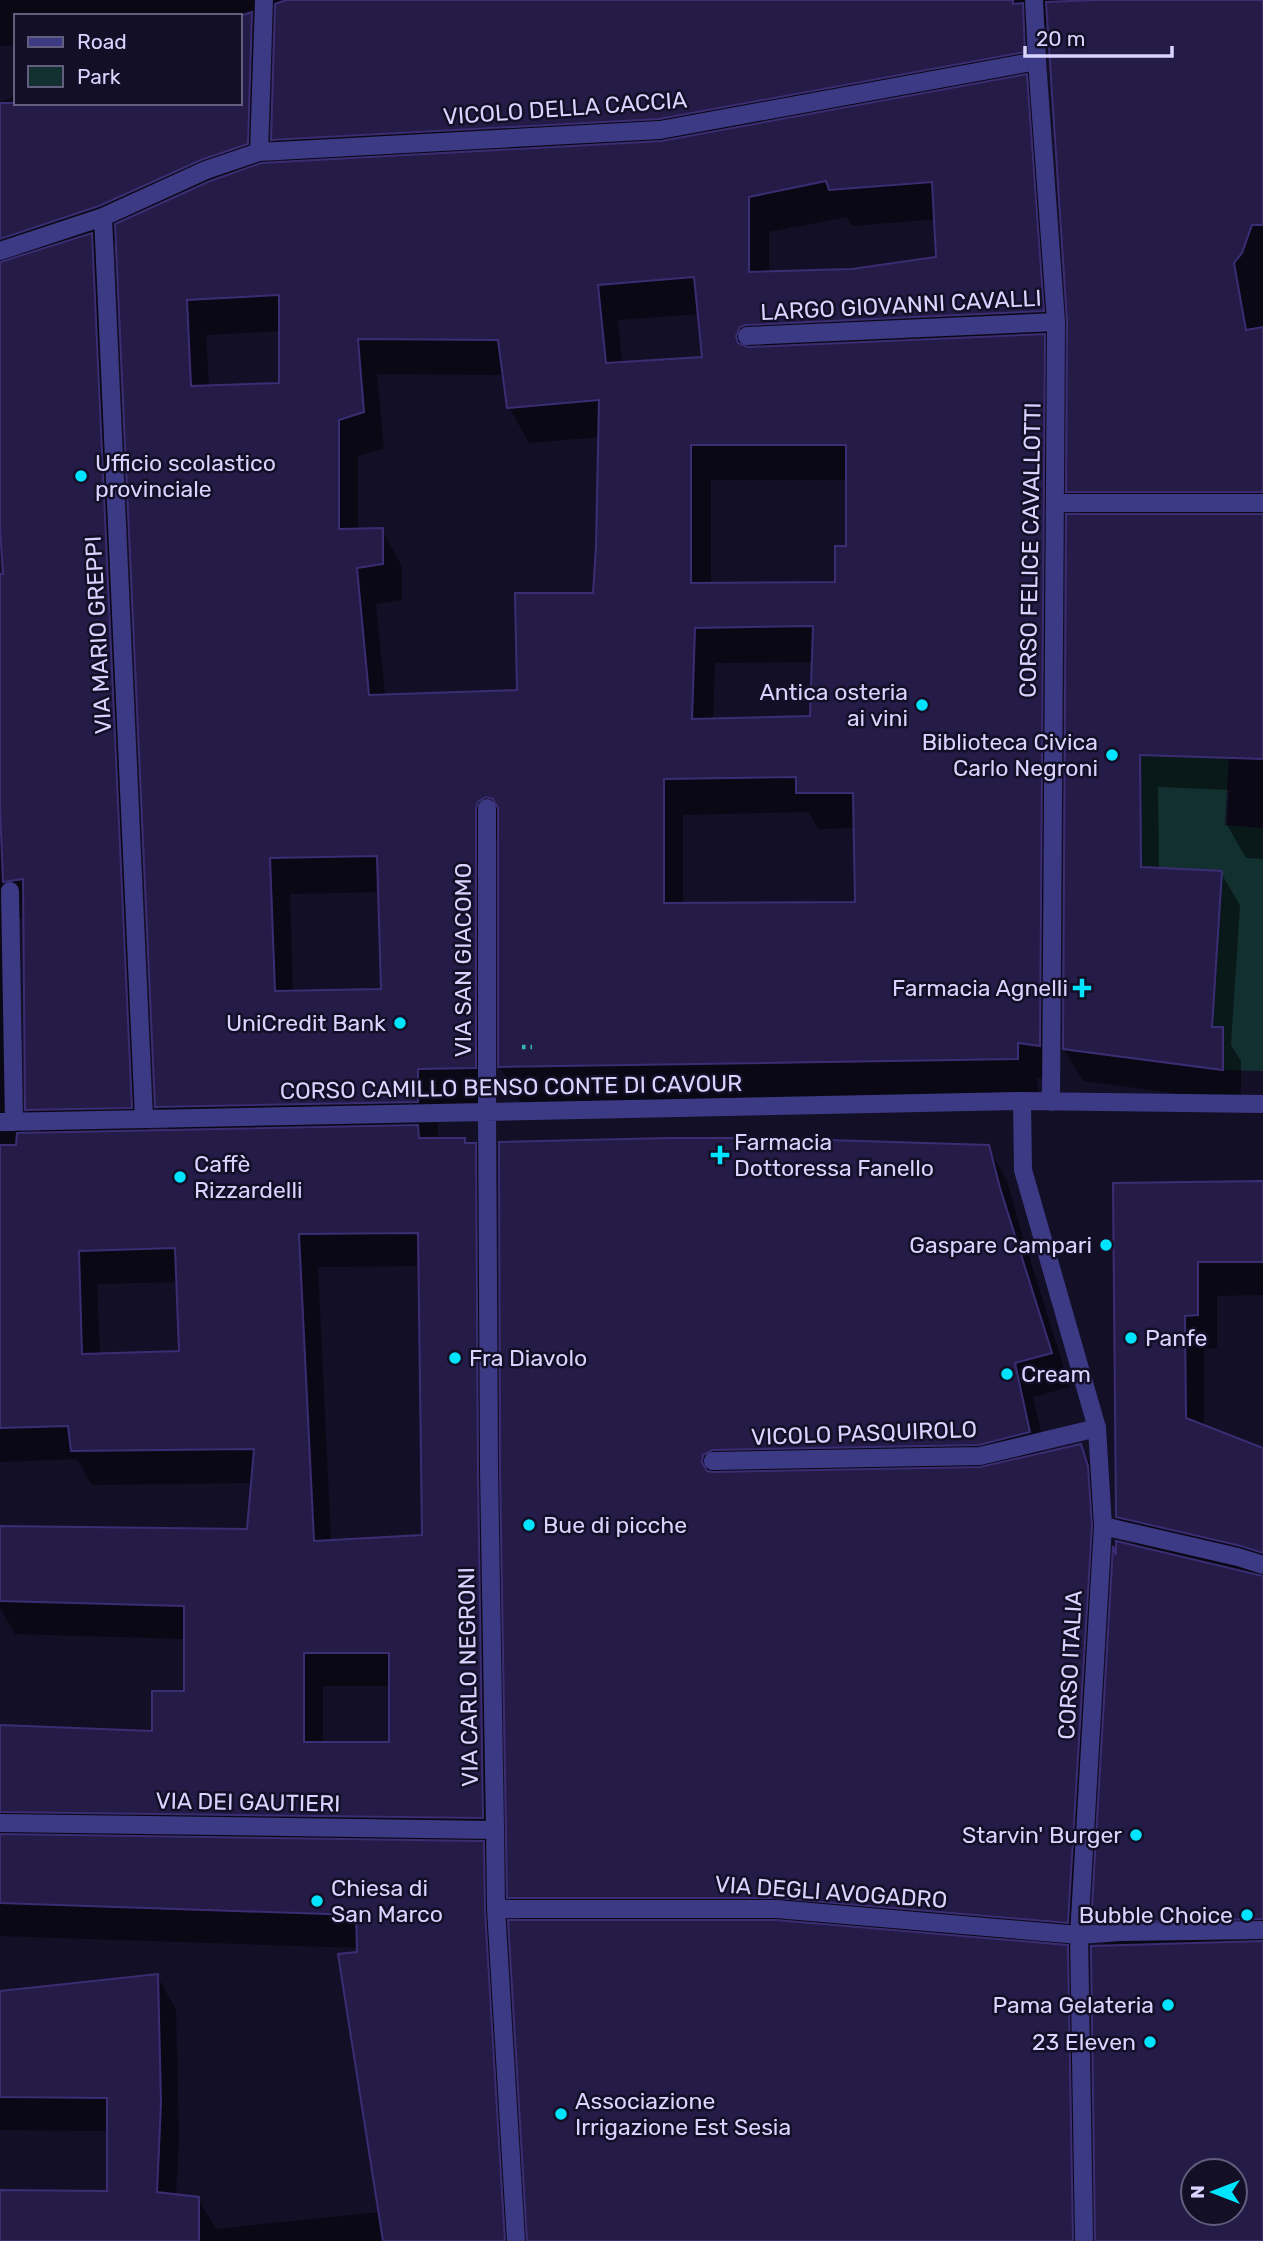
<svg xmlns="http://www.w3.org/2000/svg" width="1263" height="2241" font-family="Rubik,sans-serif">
  <rect width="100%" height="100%" fill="#130f26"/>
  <path fill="#12302f" d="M1140 755 1229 758 1225 825 1263 828V1071L1223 1070V1027L1176 1024 1216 975 1222 871 1190 869 1178 924 1145 899 1141 856Z"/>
  <path fill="#0007" fill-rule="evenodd" d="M0 0H1263V859L1246 858 1227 825 1229 790 1158 787 1159 869 1221 873 1240 905 1231 1045 1241 1061V1102L1083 1081 1064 1049 1082 516 1068 491 1069 321 1049 23 1041 28 1046 112 1060 1081 1037 1078 1038 1095 521 1103 500 1067 499 832 495 845V1103L438 1104V1140H464L467 1145H475L494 1178 502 1852 521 2241H0V2192H109V2131L0 2130V1993L157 1976 176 2009 179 2138 176 2196 198 2199 216 2229 380 2212 359 1948 0 1936V1727L154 1733 185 1692V1639L15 1634 0 1608V1527L249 1531 253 1483 92 1485 77 1459 0 1462V576L5 575 0 523V102L16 96V103H240V16H16V45L0 46ZM276 23 273 140 286 164 267 165 271 32ZM847 217 852 226 936 219 938 258 852 271 769 273V232ZM117 240 157 1107 171 1132H150L111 268 98 246ZM699 314 704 359 622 364 618 320ZM281 331V385L209 387 206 335ZM377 374 505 375 509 407 529 443 600 437 594 595 519 692 385 696 376 604 402 600V566L382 530 358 531V456L384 448ZM711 480H847V547L837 584 711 585ZM814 662 811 718 713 720 715 663ZM809 812 818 829 855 828 857 904 683 905V815ZM380 892 383 990 293 992 290 894ZM24 916 27 1110 41 1134 21 1135 17 926 19 919ZM420 1266 424 1536 331 1542 318 1267ZM178 1282 180 1353 100 1355 97 1284ZM323 1686H391V1744H323Z
    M988 1147 1007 1181 1019 1224 1070 1387 1033 1397 1046 1454 1080 1446 1100 1479 1106 1501 1110 1561 1087 1956 1091 2241H529L523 1922 509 1897 502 1469ZM774 1889 794 1923H790L771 1891Z
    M1263 1183V1295L1217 1296V1348L1204 1349V1427L1263 1450V2241H1097L1107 1947 1093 1922 1115 1551 1118 1557 1135 1547 1118 1517 1114 1185ZM1193 2171H1235V2213H1193Z"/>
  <path fill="#241b47" stroke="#3b2d73" stroke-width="2" fill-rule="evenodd" d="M286 0H1013V4L1023 3 1025 52 659 119 271 140 275 4Z
    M1094 0H1263V225H1252L1242 253 1234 263 1246 330 1263 327V492H1066L1067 321 1046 2Z
    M252 12 248 144 201 160 99 206 0 239V103H240V16Z
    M1027 74 1044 311 746 325 740 327 736 336 738 343 748 347 1045 334 1040 1046 1018 1043V1059L498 1067V808L493 799 486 797 478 802 476 808V1068L418 1069V1102L155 1107 115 224 210 181 261 163 661 141ZM826 181 829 190 932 182 936 257 852 269 749 272V197ZM694 277 702 357 606 363 598 285ZM279 295V383L191 386 187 300ZM358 339 498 340 507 408 599 400 596 546 593 593H515L517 690 369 695 357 568 383 564V528L339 529V420L364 412ZM691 445H846V546H835V582L691 583ZM813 626 810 716 692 719 695 628ZM796 777V793H853L855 902 664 903V779ZM377 856 381 989 275 991 270 858Z
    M92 233 132 1108 25 1110 23 879 3 882 0 808V574H3L0 528V262Z
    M1066 514H1263V759L1140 755 1141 867 1222 871 1212 1027H1223V1070L1063 1049Z
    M418 1125 419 1138H465V1143H476L478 1469 483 1818 0 1812V1725L152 1731V1691H184V1606L0 1601V1526L247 1529 254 1449 71 1451 68 1426 0 1428V1145H16L17 1133ZM418 1233 422 1535 314 1541 299 1234ZM175 1248 179 1351 82 1354 79 1251ZM304 1653H389V1742H304Z
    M669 1138H764L989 1145 1000 1188 1052 1353 1015 1363 1030 1432 979 1445 713 1450 703 1455 702 1462 707 1471 713 1472 980 1467 1081 1444 1088 1466 1092 1526 1068 1923 777 1898H507L500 1469 499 1142Z
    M1263 1181V1262H1198V1315L1185 1316 1186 1418 1263 1448V1553L1241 1546 1116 1517 1113 1183Z
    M1116 1541 1263 1576V1919L1091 1923 1113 1546 1116 1555Z
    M0 1834 484 1841 485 1910 505 2241H383L338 1954 357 1952 356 1915 0 1903Z
    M508 1920H776L1068 1945 1073 2241H527Z
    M1263 1941V2241H1095L1091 1946ZM1193 2171H1235V2213H1193Z
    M158 1974 161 2103 157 2192 199 2197V2241H0V2190L107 2191V2098L0 2097V1991Z"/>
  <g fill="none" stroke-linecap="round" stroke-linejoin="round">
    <path stroke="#2fb8b0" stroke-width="4.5" stroke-dasharray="3.5 5" stroke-linecap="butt" d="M522 1047H532"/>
    <path stroke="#3d3a85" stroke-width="18" d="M10 891 14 1122
      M487 1111 489 1469 495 1830
      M0 1122 1022 1101
      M713 1461 980 1456 1097 1428
      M1079 1935 1120 1932 1263 1930
      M1084 2241 1079 1935 1103 1526 1238 1557 1263 1565"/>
    <path stroke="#3d3a85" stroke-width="18" d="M1034 0 1037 61 1056 322 1051 1102
      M259 152 660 130 1037 61
      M103 217 144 1119
      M0 251 103 217 206 170 259 152 264 0
      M747 336 1056 322
      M1055 503H1263
      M487 808V1111
      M1103 1526 1097 1428 1023 1170 1022 1101 1263 1104
      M0 1823 495 1830 496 1909 516 2241
      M496 1909H776L1079 1935"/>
  </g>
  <g fill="#00e5ff" stroke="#130f26" stroke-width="2.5">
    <circle cx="81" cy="476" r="7"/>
    <circle cx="922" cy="705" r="7"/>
    <circle cx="1112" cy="755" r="7"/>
    <path d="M1078.5 977.5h7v7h7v7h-7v7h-7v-7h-7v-7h7z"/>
    <circle cx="400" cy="1023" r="7"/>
    <path d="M716.5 1144.5h7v7h7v7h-7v7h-7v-7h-7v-7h7z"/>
    <circle cx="180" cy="1177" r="7"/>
    <circle cx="1106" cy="1245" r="7"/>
    <circle cx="1131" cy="1338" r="7"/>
    <circle cx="455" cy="1358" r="7"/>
    <circle cx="1007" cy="1374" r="7"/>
    <circle cx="529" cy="1525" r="7"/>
    <circle cx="1136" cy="1835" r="7"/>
    <circle cx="317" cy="1901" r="7"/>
    <circle cx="1247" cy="1915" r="7"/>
    <circle cx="1168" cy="2005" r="7"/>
    <circle cx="1150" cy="2042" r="7"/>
    <circle cx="561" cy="2114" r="7"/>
  </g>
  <g text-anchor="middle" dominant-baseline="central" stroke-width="5" stroke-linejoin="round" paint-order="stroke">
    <g font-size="23" fill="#d9d4ff" stroke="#130f26">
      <text transform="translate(565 108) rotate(-4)">VICOLO DELLA CACCIA</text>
      <text transform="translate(901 305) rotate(-3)">LARGO GIOVANNI CAVALLI</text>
      <text transform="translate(1030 550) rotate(-89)">CORSO FELICE CAVALLOTTI</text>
      <text transform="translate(98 635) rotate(-93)">VIA MARIO GREPPI</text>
      <text transform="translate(463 960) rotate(-90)">VIA SAN GIACOMO</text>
      <text transform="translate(511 1087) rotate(-1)">CORSO CAMILLO BENSO CONTE DI CAVOUR</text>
      <text transform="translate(864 1433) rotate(-2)">VICOLO PASQUIROLO</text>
      <text transform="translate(1070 1665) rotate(-87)">CORSO ITALIA</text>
      <text transform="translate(468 1677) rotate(-91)">VIA CARLO NEGRONI</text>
      <text transform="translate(248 1802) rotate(1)">VIA DEI GAUTIERI</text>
      <text transform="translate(831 1892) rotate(4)">VIA DEGLI AVOGADRO</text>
    </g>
    <g font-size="23" fill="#d9d4ff" stroke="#130f26" text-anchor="start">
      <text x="95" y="463">Ufficio scolastico<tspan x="95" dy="26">provinciale</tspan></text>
      <text x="908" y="692" text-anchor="end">Antica osteria<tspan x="908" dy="26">ai vini</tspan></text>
      <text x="1098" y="742" text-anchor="end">Biblioteca Civica<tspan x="1098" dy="26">Carlo Negroni</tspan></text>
      <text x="1068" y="988" text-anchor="end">Farmacia Agnelli</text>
      <text x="386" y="1023" text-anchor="end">UniCredit Bank</text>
      <text x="734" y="1142">Farmacia<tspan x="734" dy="26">Dottoressa Fanello</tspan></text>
      <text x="194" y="1164">Caffè<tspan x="194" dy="26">Rizzardelli</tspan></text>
      <text x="1092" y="1245" text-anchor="end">Gaspare Campari</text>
      <text x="1145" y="1338">Panfe</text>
      <text x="469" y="1358">Fra Diavolo</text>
      <text x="1021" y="1374">Cream</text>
      <text x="543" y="1525">Bue di picche</text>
      <text x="1122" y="1835" text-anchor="end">Starvin' Burger</text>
      <text x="331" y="1888">Chiesa di<tspan x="331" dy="26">San Marco</tspan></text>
      <text x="1233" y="1915" text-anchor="end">Bubble Choice</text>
      <text x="1154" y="2005" text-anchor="end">Pama Gelateria</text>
      <text x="1136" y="2042" text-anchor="end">23 Eleven</text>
      <text x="575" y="2101">Associazione<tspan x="575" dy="26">Irrigazione Est Sesia</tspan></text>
    </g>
  </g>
  <rect x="14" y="14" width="228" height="91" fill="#130f26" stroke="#625e7d" stroke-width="2"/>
  <rect x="28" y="37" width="35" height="10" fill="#3d3a85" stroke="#625e7d" stroke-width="2"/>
  <text x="77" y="49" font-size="21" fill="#d9d4ff">Road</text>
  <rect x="28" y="66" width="35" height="21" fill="#12302f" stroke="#625e7d" stroke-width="2"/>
  <text x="77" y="84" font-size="21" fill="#d9d4ff">Park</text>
  <g transform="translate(1214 2192) rotate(270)"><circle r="33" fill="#130f26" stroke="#625e7d" stroke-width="2"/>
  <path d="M0-5L12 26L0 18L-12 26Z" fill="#00e5ff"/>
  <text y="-10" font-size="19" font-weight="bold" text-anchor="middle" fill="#d9d4ff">N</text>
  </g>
  <path d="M1025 46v10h147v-10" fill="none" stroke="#d9d4ff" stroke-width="3.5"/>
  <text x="1036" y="46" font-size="21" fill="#d9d4ff" stroke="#130f26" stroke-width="5" paint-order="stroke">20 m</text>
</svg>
